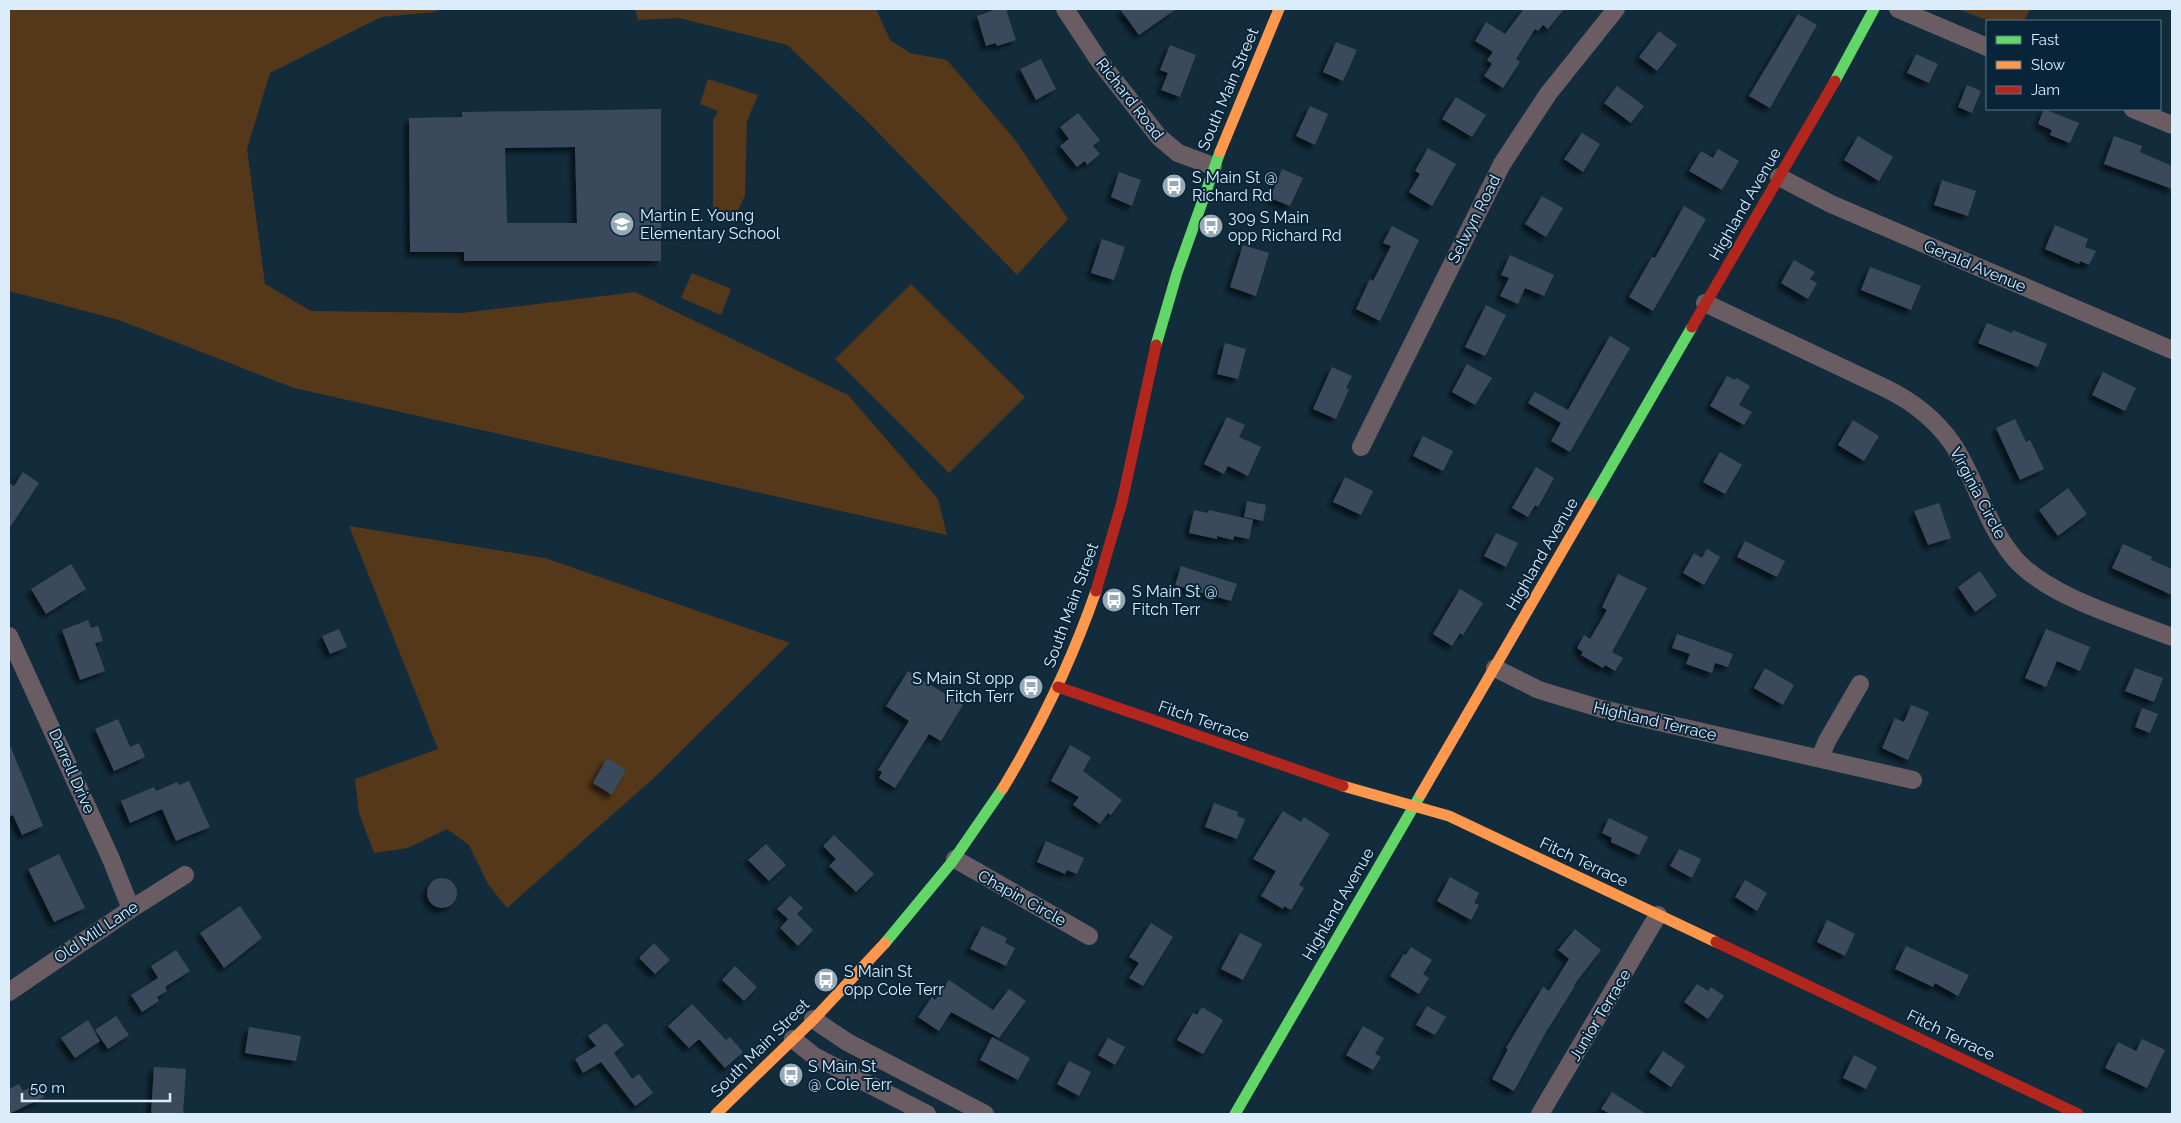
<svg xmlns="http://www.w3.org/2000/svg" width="2181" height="1123" font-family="Raleway,sans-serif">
  <defs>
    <filter id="shadow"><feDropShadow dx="-4.5" dy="4.5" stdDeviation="2.5" flood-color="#0009"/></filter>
  </defs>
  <rect width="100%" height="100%" fill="#132c3b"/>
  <path fill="#543819" d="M9 9H442L434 12 381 17 270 73 247 149 265 284 311 311 462 313 635 292 848 395 938 499 947 535 294 388 119 320 9 291Z
    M635 9H876L890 40 910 53 947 60 1016 141 1068 219 1017 275 866 120 787 45 679 18 638 20Z
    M1958 9H2030L2024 21H1989Z
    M708 79 758 95 747 121 745 196 735 216 713 215V120L718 111 700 104Z
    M692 273 731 289 721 315 681 298Z
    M911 284 1025 397 949 473 835 359Z
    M349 526 545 558 790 643 655 777 507 908 488 884 469 845 447 829 408 848 374 853 359 813 355 779 438 749Z"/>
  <path fill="#3b4a5b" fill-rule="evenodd" filter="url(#shadow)" d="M997 9H1006L1016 40 997 46 996 43 986 46 977 16Z
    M1120 9H1176L1139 35Z
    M1521 9H1564L1548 29 1543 25 1538 31 1535 29 1516 59 1520 62 1503 88 1484 76 1492 64 1487 60 1493 52 1475 41 1486 22 1505 34 1523 10Z
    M1798 14 1817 25 1770 108 1749 96Z
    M1659 31 1677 45 1657 71 1639 57Z
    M1336 42 1357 50 1343 81 1323 72Z
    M1170 45 1196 55 1180 97 1161 90 1168 73 1160 70Z
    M1916 54 1938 64 1929 83 1907 73Z
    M1041 59 1056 89 1036 100 1020 69Z
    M1967 85 1981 91 1972 113 1958 107Z
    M1617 86 1644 106 1631 123 1604 103Z
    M1456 97 1486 115 1472 137 1442 119Z
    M1310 106 1328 114 1315 145 1296 136Z
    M661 109V261H464V252H410L409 118 462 117V112ZM575 147 577 223H507L505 148Z
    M2044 109 2079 123 2070 143 2050 135 2052 130 2038 124Z
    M1078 113 1100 140 1093 146 1100 154 1087 165 1085 161 1077 167 1060 146 1069 139 1060 127Z
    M1582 133 1600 144 1583 172 1564 159Z
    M1858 136 1893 157 1879 181 1844 160Z
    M2114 136 2142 146 2140 152 2172 166V189L2104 164Z
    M1428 148 1456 164 1432 206 1409 192 1420 174 1415 171Z
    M1718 149 1739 161 1722 190 1689 171 1701 151 1713 158Z
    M1282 169 1303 178 1290 206 1270 198Z
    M1119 172 1141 180 1132 206 1111 197Z
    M1942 180 1976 191 1968 216 1934 205Z
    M1542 196 1563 208 1546 237 1525 224Z
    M1684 206 1706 219 1653 311 1629 297 1652 257 1655 258Z
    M2055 225 2088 239 2085 247 2096 251 2089 265 2080 261 2079 264 2045 249Z
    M1392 226 1419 240 1380 321 1356 309 1370 279 1373 281 1391 246 1383 243Z
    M1102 239 1125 247 1114 280 1091 273Z
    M1243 245 1269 253 1256 296 1230 287Z
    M1510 255 1554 275 1544 296 1525 288 1518 304 1500 296 1509 278 1501 275Z
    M1794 260 1815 272 1810 279 1817 283 1808 299 1781 283Z
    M1870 267 1921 286 1911 310 1861 290Z
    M1486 305 1506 315 1485 356 1465 347Z
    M1987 323 2012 333 2013 330 2047 344 2038 367 1978 343Z
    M1610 336 1630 348 1570 452 1551 441 1561 423 1528 403 1535 392 1568 410Z
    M1225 343 1246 349 1238 379 1217 374Z
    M1467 364 1492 378 1475 405 1452 392Z
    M1332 367 1352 376 1346 388 1349 389 1336 419 1313 409Z
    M2103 372 2136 388 2125 411 2092 395Z
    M1727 376 1735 380 1736 378 1750 386 1739 405 1752 412 1744 425 1710 406Z
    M1227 417 1245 425 1239 437 1261 447 1248 476 1228 466 1224 474 1204 464Z
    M2015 419 2026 442 2030 440 2044 469 2020 480 1996 428Z
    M1853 420 1879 436 1864 461 1838 445Z
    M1423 436 1453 451 1443 471 1413 456Z
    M1720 452 1742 465 1725 494 1703 482Z
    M1536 467 1554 478 1538 507 1535 505 1528 517 1512 508Z
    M23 472 39 483 9 529V483L14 486Z
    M1345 477 1373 491 1361 515 1333 502Z
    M2068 488 2087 514 2058 536 2039 510Z
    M1247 501 1266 505 1263 521 1244 517Z
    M1939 503 1951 538 1928 545 1914 511Z
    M1194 510 1208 513 1209 510 1253 520 1249 539 1234 536 1233 540 1217 536V539L1189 533Z
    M1496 533 1518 543 1506 567 1484 556Z
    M1745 541 1785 561 1777 577 1737 557Z
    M2123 544 2152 557 2151 560 2172 569V595L2112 568Z
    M1707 549 1720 557 1704 585 1683 573 1694 553 1702 558Z
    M71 564 86 589 46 614 31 589Z
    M1181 566 1237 584 1231 601 1175 585Z
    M1980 571 1997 596 1975 612 1958 587Z
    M1618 574 1647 588 1612 652 1623 658 1615 671 1605 665 1603 668 1581 655 1583 652 1577 648 1584 635 1590 639 1607 610 1602 607Z
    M1460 589 1483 603 1463 635 1460 633 1452 646 1433 634Z
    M88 620 91 628 98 626 103 641 95 643 105 671 80 680 62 630Z
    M339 629 347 647 330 654 322 636Z
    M2046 629 2090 647 2080 671 2057 661 2046 687 2025 678Z
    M1677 634 1733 654 1728 667 1715 663 1712 673 1686 664 1690 654 1672 648Z
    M1765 668 1794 685 1783 705 1754 688Z
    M2135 668 2163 678 2154 702 2125 691Z
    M908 671 963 705 941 741 929 734 895 788 879 778 882 772 878 770 909 721 886 706Z
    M1911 705 1929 712 1908 760 1882 748 1895 718 1904 722Z
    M2142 708 2158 714 2150 733 2135 727Z
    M118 719 130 747 139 743 145 757 114 771 95 729Z
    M9 743 43 826 22 835 13 815 9 817Z
    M1070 745 1091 757 1083 771 1122 800 1111 815 1108 813 1100 824 1073 805 1079 797 1051 781Z
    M607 758 626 770 612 795 593 783Z
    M189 781 210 827 176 841 162 809 130 823 121 801 154 787 156 791 177 782 179 785Z
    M1214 803 1238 812 1237 816 1245 819 1237 839 1205 827Z
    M1283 811 1301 822 1304 817 1330 834 1299 885 1304 888 1291 910 1284 906 1283 909 1261 896 1276 871 1253 859Z
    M1609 818 1648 837 1639 855 1611 842 1612 838 1602 833Z
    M834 835 874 874 856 892 829 866 836 859 823 846Z
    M1046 841 1084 858 1077 874 1067 870 1065 874 1037 862Z
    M766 844 786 865 769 881 748 860Z
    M1679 849 1701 859 1692 878 1670 866Z
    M59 854 85 908 54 922 28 869Z
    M1450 877 1479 893 1474 903 1479 905 1471 920 1437 901Z
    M427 893a15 15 0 1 1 30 0a15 15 0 1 1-30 0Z
    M1745 880 1767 893 1757 911 1735 897Z
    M790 896 803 908 797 914 813 930 798 946 780 928 788 919 777 909Z
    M240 906 262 938 224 968 200 933Z
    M1827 920 1855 934 1845 956 1817 942Z
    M1151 923 1173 937 1143 986 1129 978 1139 963 1129 957Z
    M982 926 1007 938 1005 943 1015 948 1006 966 970 949Z
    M1575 929 1601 950 1574 985 1575 986 1546 1032 1514 1091 1492 1079 1508 1049 1506 1048 1543 987 1549 991 1569 959 1558 950Z
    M1240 933 1262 944 1243 980 1221 969Z
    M654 943 670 960 655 974 639 958Z
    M1906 946 1969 975 1958 996 1935 983 1933 987 1895 969Z
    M1411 947 1432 960 1423 974 1429 978 1419 994 1390 976 1404 954 1406 955Z
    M176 950 190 971 165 987 167 991 157 997 159 1001 142 1012 131 995 158 978 151 966Z
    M735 966 757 987 744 1001 722 980Z
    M949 980 993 1010 1009 989 1026 1001 999 1038 951 1012 939 1031 918 1017 932 997 935 1000Z
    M1697 984 1708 991 1711 987 1724 996 1708 1019 1684 1002Z
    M692 1004 726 1040 730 1037 743 1052 725 1068 699 1039 689 1048 668 1026Z
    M1427 1006 1446 1017 1435 1035 1416 1025Z
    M1202 1007 1223 1020 1203 1054 1177 1040 1193 1013 1197 1015Z
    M116 1016 129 1035 108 1049 95 1030Z
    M88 1020 100 1041 75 1058 61 1038Z
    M606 1023 624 1045 614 1053 632 1079 639 1074 653 1093 635 1106 601 1062 583 1073 575 1059 596 1046 588 1036Z
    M1363 1026 1384 1038 1375 1054 1381 1057 1373 1070 1346 1055Z
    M249 1027 301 1036 296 1061 245 1053Z
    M992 1037 1030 1058 1018 1080 980 1060Z
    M1108 1038 1125 1047 1115 1065 1098 1055Z
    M2142 1039 2165 1050 2147 1088 2105 1068 2118 1042 2136 1051Z
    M1663 1051 1685 1066 1671 1087 1649 1072Z
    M1854 1055 1877 1067 1866 1089 1843 1078Z
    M1069 1061 1091 1072 1079 1096 1057 1084Z
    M154 1067 186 1069 183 1114H151Z
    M19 1084 23 1091 37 1084 44 1097 9 1114V1089Z
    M1612 1092 1646 1114H1610L1601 1109Z"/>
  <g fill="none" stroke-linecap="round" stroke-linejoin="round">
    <path stroke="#695d63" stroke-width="18" d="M1065 9 1100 62 1159 137 1178 153 1213 166
      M1898 9 1987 47
      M2133 109 2172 125
      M1779 177 1831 204 2172 350
      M1705 303 1885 388C1912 401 1935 419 1952 443 1977 480 1986 526 2016 560 2051 598 2124 618 2172 637
      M1361 447 1502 164 1548 94 1616 9
      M9 636 111 859 131 909
      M1495 668 1539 690 1602 709 1913 780
      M1820 758 1827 741 1860 684
      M955 859 1089 936
      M9 992 131 909 185 875
      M813 1019 847 1042 985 1114
      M793 1039 814 1056 927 1114
      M1540 1114 1658 915"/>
    <path stroke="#63d668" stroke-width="11" d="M1835 81 1874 9
      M1156 345 1177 273 1220 152
      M1590 503 1692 327
      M885 943 952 862 1003 788
      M1235 1114 1421 794"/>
    <path stroke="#ff974d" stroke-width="11" d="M1220 152 1279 9
      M1343 786 1449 816 1716 942
      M1003 788C1041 725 1072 660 1096 591
      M1421 794 1590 503
      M716 1114 815 1018 885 943"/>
    <path stroke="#b3261e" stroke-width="11" d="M1692 327 1835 81
      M1096 591 1122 502 1156 345
      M1058 687 1343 786
      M1716 942 2078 1114"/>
  </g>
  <defs>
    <symbol id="bus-disc" viewBox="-11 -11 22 22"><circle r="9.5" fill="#95a9b7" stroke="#072439"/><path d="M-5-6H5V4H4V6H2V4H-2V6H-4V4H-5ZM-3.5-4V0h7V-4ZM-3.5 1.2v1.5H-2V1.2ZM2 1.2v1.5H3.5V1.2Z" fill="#fff"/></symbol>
    <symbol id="school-disc" viewBox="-11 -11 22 22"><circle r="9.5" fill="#95a9b7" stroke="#072439"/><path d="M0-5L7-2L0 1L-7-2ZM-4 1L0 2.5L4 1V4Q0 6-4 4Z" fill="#fff"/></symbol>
  </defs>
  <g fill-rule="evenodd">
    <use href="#bus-disc" x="1160" y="172" width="28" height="28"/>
    <use href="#school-disc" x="608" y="210" width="28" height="28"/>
    <use href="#bus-disc" x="1197" y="212" width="28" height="28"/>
    <use href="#bus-disc" x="1100" y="586" width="28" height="28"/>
    <use href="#bus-disc" x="1017" y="673" width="28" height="28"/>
    <use href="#bus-disc" x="812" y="966" width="28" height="28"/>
    <use href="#bus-disc" x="777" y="1061" width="28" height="28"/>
  </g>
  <g text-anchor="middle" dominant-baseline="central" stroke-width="4" stroke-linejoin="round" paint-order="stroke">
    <g font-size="16" fill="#dbecfa" stroke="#072439">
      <text transform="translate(1228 89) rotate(-67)">South Main Street</text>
      <text transform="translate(1130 99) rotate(52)">Richard Road</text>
      <text transform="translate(1745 204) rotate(-60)">Highland Avenue</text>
      <text transform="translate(1474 219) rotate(-63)">Selwyn Road</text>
      <text transform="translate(1975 266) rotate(23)">Gerald Avenue</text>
      <text transform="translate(1978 493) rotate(62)">Virginia Circle</text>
      <text transform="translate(1542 554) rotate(-60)">Highland Avenue</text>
      <text transform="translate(1071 605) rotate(-70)">South Main Street</text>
      <text transform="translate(1204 721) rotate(19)">Fitch Terrace</text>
      <text transform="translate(1655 721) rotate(13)">Highland Terrace</text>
      <text transform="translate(72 771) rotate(66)">Darrell Drive</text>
      <text transform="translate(1584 862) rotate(25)">Fitch Terrace</text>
      <text transform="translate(1022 898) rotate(29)">Chapin Circle</text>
      <text transform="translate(1338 904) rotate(-60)">Highland Avenue</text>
      <text transform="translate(96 932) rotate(-34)">Old Mill Lane</text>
      <text transform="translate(1600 1015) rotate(-59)">Junior Terrace</text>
      <text transform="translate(1951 1035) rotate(26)">Fitch Terrace</text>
      <text transform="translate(760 1048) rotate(-45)">South Main Street</text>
    </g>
    <g font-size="16" fill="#dbecfa" stroke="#072439" text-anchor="start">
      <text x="1192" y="177">S Main St @<tspan x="1192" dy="18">Richard Rd</tspan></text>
      <text x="640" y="215">Martin E. Young<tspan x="640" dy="18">Elementary School</tspan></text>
      <text x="1228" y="217">309 S Main<tspan x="1228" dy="18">opp Richard Rd</tspan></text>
      <text x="1132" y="591">S Main St @<tspan x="1132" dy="18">Fitch Terr</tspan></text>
      <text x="1014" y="678" text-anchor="end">S Main St opp<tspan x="1014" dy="18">Fitch Terr</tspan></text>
      <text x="844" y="971">S Main St<tspan x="844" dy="18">opp Cole Terr</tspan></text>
      <text x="808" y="1066">S Main St<tspan x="808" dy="18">@ Cole Terr</tspan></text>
    </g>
  </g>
  <rect width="2181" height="1123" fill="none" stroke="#dbecfa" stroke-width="20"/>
  <rect x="1986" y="20" width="175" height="90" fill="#072439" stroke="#5c7486"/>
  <rect x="1996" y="36" width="25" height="8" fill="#63d668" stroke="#5c7486"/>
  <text x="2031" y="45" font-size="15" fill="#dbecfa">Fast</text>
  <rect x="1996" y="61" width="25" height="8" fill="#ff974d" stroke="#5c7486"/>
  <text x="2031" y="70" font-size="15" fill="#dbecfa">Slow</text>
  <rect x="1996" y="86" width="25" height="8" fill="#b3261e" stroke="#5c7486"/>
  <text x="2031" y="95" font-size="15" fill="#dbecfa">Jam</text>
  <path d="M22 1093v8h148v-8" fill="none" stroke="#dbecfa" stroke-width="2.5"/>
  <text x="30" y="1093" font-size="15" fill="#dbecfa" stroke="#072439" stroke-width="4" paint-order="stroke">50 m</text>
</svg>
